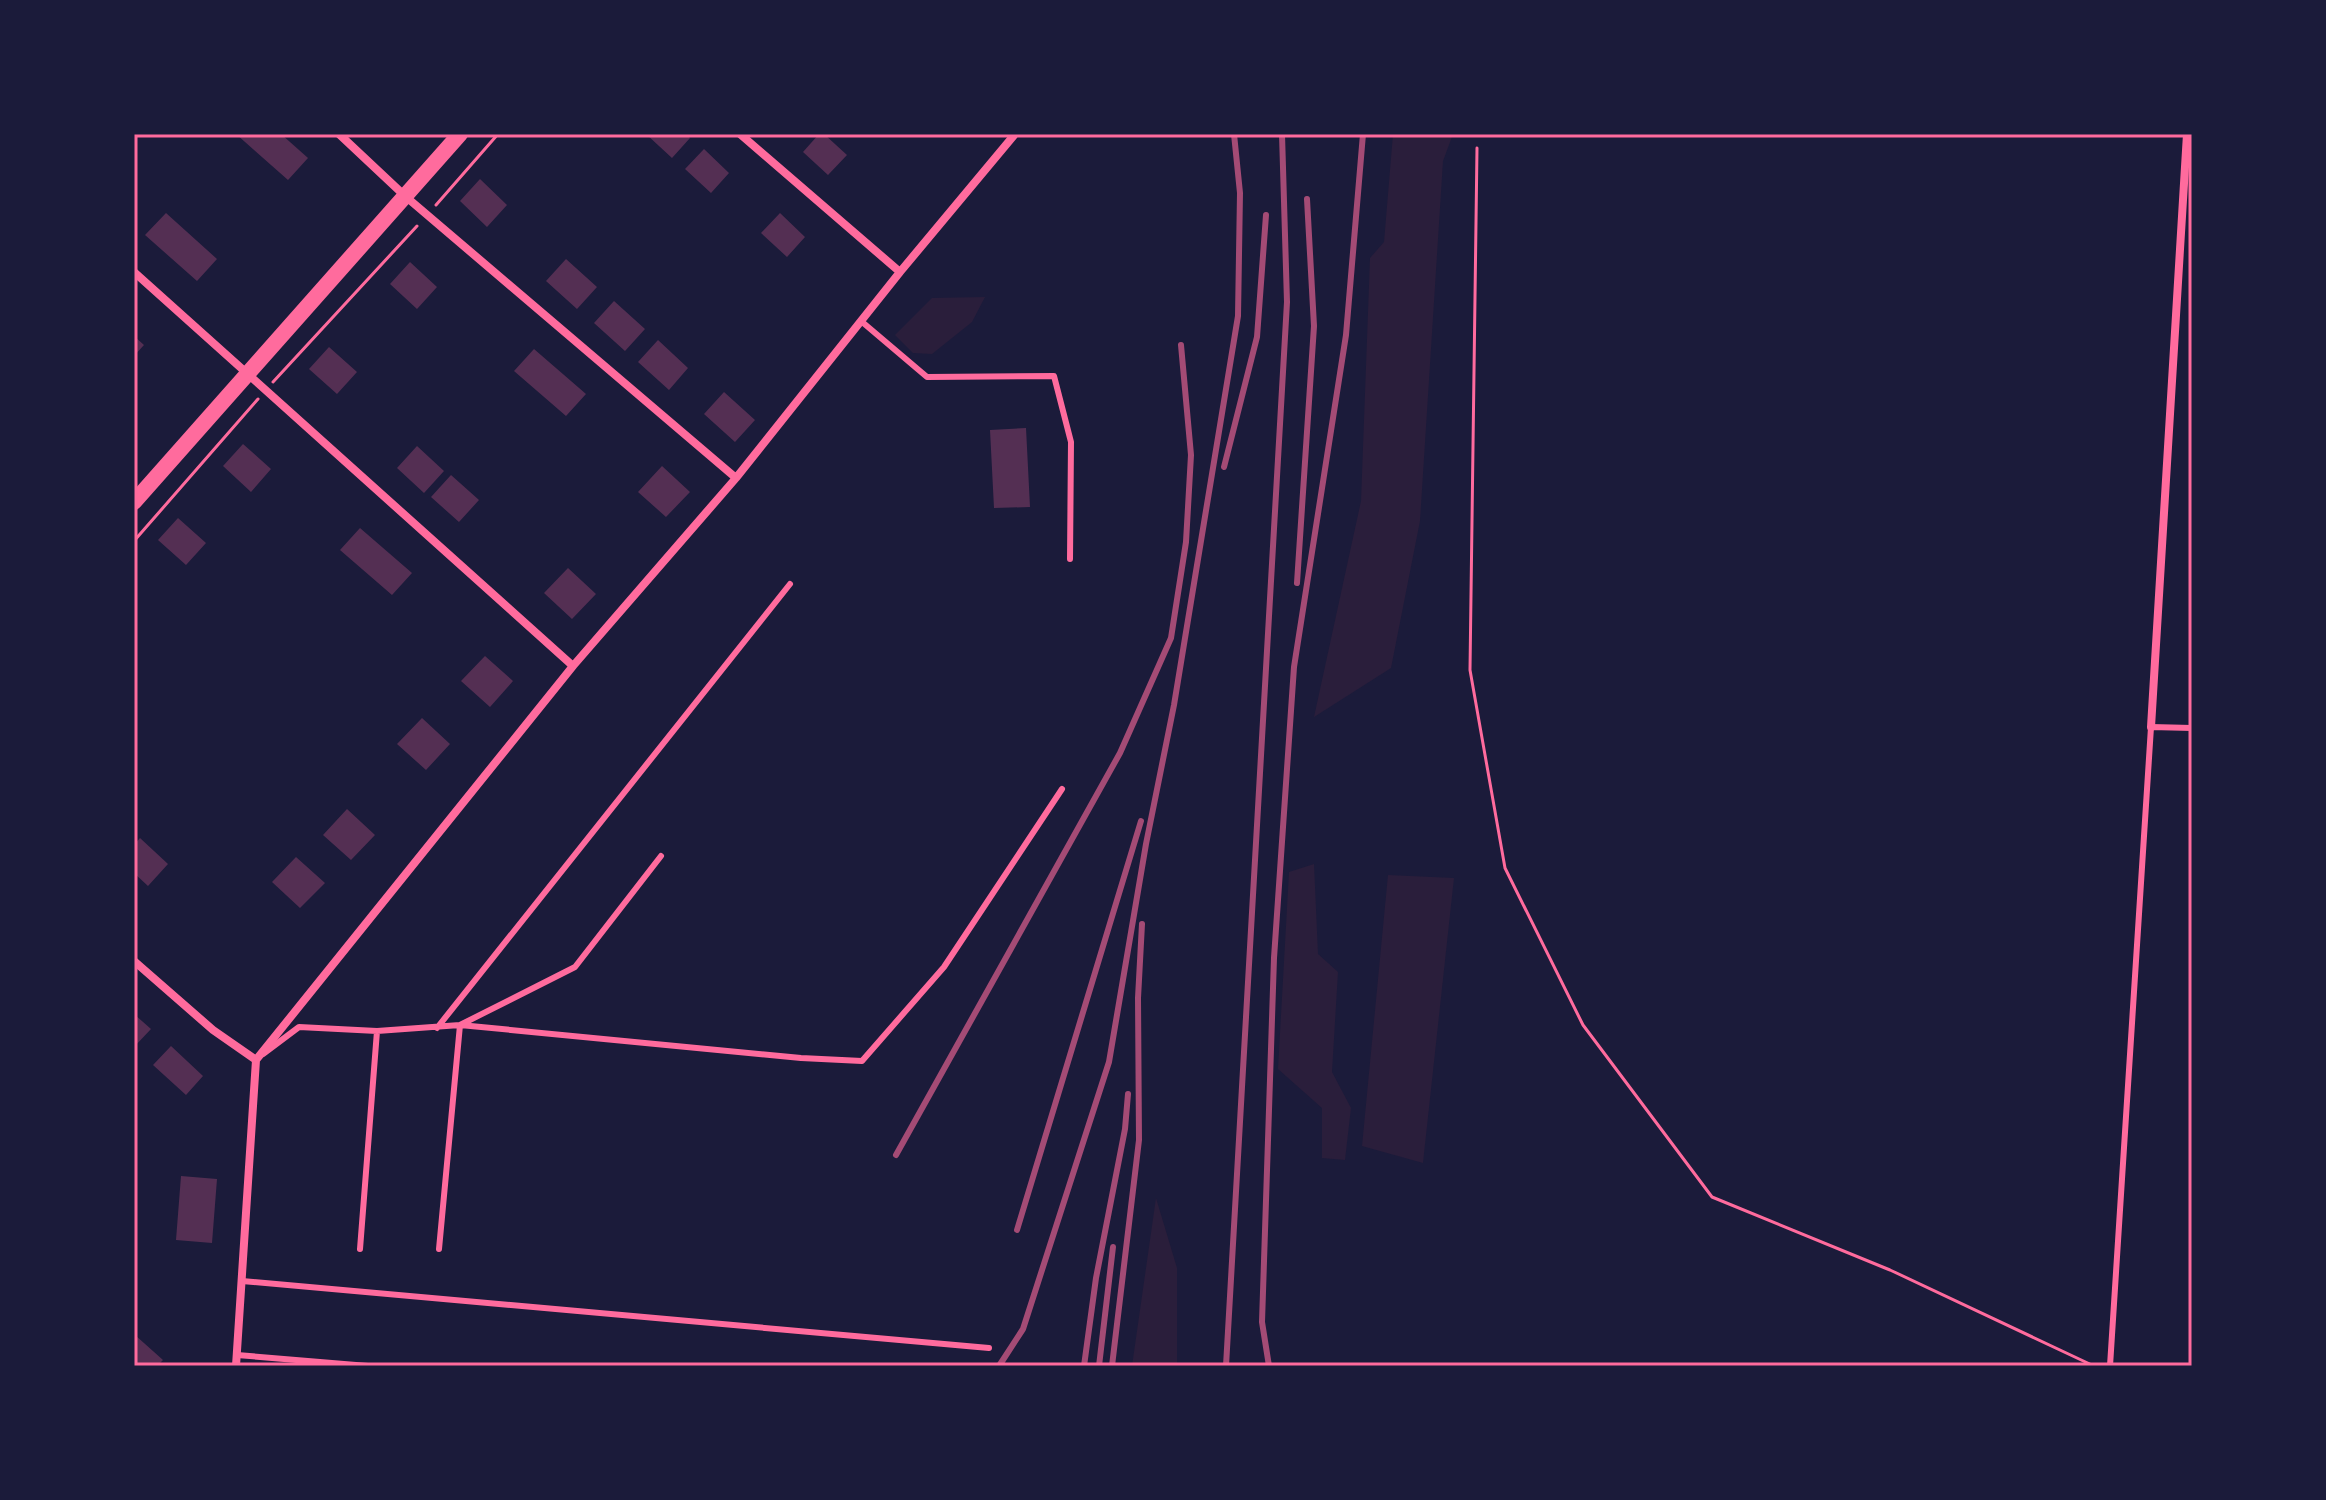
<svg xmlns="http://www.w3.org/2000/svg" width="2326" height="1500" font-family="'IBM Plex Sans',sans-serif">
  <rect width="100%" height="100%" fill="#1b1b3a"/>
  <path fill="#2a1e3b" d="M1393 134H1453L1443 161 1420 521 1391 668 1314 717 1361 501 1370 258 1384 242Z
    M985 297 972 322 932 354 913 353 895 335 932 298Z
    M1314 864 1318 954 1338 972 1332 1072 1351 1108 1345 1160 1322 1158V1108L1278 1069 1289 872Z
    M1388 875 1454 878 1423 1163 1362 1146Z
    M1156 1198 1177 1268V1366H1132Z"/>
  <path fill="#542f53" d="M236 134H281L308 158 288 180Z
    M646 134H686L690 138 672 158Z
    M819 134H824L847 155 828 175 803 152Z
    M704 149 729 173 711 193 685 169Z
    M480 179 507 205 487 227 460 201Z
    M166 213 217 259 197 281 145 235Z
    M780 213 805 237 787 257 761 233Z
    M566 259 597 287 577 309 546 281Z
    M410 262 437 287 417 309 390 284Z
    M614 301 645 329 625 351 594 323Z
    M134 336 144 345 134 356Z
    M658 340 688 368 669 390 638 362Z
    M329 347 357 372 337 394 309 369Z
    M534 349 586 394 566 416 514 371Z
    M724 392 755 420 735 442 704 414Z
    M1026 428 1030 507 994 508 990 430Z
    M243 444 271 469 251 492 223 466Z
    M417 446 444 471 424 493 397 468Z
    M662 466 690 492 666 517 638 492Z
    M451 475 479 500 459 522 431 497Z
    M178 518 206 543 186 565 158 540Z
    M360 528 412 573 392 595 340 550Z
    M568 568 596 594 572 619 544 593Z
    M485 656 513 681 490 707 461 681Z
    M422 718 450 744 426 770 397 744Z
    M347 809 375 835 351 860 323 835Z
    M140 838 168 864 148 886 134 873V845Z
    M296 857 325 883 300 908 272 882Z
    M134 1014 151 1029 134 1047Z
    M171 1046 203 1076 186 1095 153 1065Z
    M181 1176 217 1179 212 1243 176 1240Z
    M135 1335 163 1360 157 1366H134Z"/>
  <g fill="none" stroke-linecap="round" stroke-linejoin="round">
    <path stroke="#ff6b9d" stroke-width="3" d="M1477 148 1470 670 1505 868 1583 1025 1712 1197 1890 1270 2094 1366
      M436 205 498 134
      M273 382 417 226
      M134 541 258 399"/>
    <path stroke="#ff6b9d" stroke-width="6" d="M861 321 927 377 1054 376 1071 442 1070 559
      M437 1028 790 584
      M263 1054 299 1027 377 1031 460 1025 801 1058 862 1061 944 967 1062 789
      M360 1249 377 1031
      M439 1249 460 1025 575 967 661 856
      M242 1281 989 1348
      M237 1355 368 1366
      M2110 1366 2151 727 2192 728"/>
    <path stroke="#ff6b9d" stroke-width="8" d="M339 134 405 196 736 478
      M740 134 900 272
      M134 272 573 666
      M2151 727 2187 134
      M134 961 213 1030 256 1060
      M236 1366 256 1060 573 666 736 478 900 272 1015 134"/>
    <path stroke="#ff6b9d" stroke-width="16" d="M134 502 460 134"/>
    <path stroke="#a44b75" stroke-width="6" d="M1224 467 1257 337 1266 215
      M1297 583 1314 326 1307 199
      M896 1155 1120 753 1171 638 1186 542 1191 455 1181 345
      M1017 1230 1141 821
      M999 1366 1023 1329 1109 1062 1146 844 1174 705 1238 316 1240 193 1234 134
      M1084 1366 1096 1278 1125 1129 1128 1094
      M1099 1366 1113 1247
      M1112 1366 1139 1140 1138 998 1142 924
      M1226 1366 1287 302 1282 134
      M1269 1366 1262 1322 1274 958 1294 667 1346 335 1363 134"/>
  </g>
  <rect width="2326" height="1500" fill="none" stroke="#1b1b3a" stroke-width="272"/>
  <rect x="136" y="136" width="2054" height="1228" fill="none" stroke="#ff6b9d" stroke-width="3"/>
</svg>
